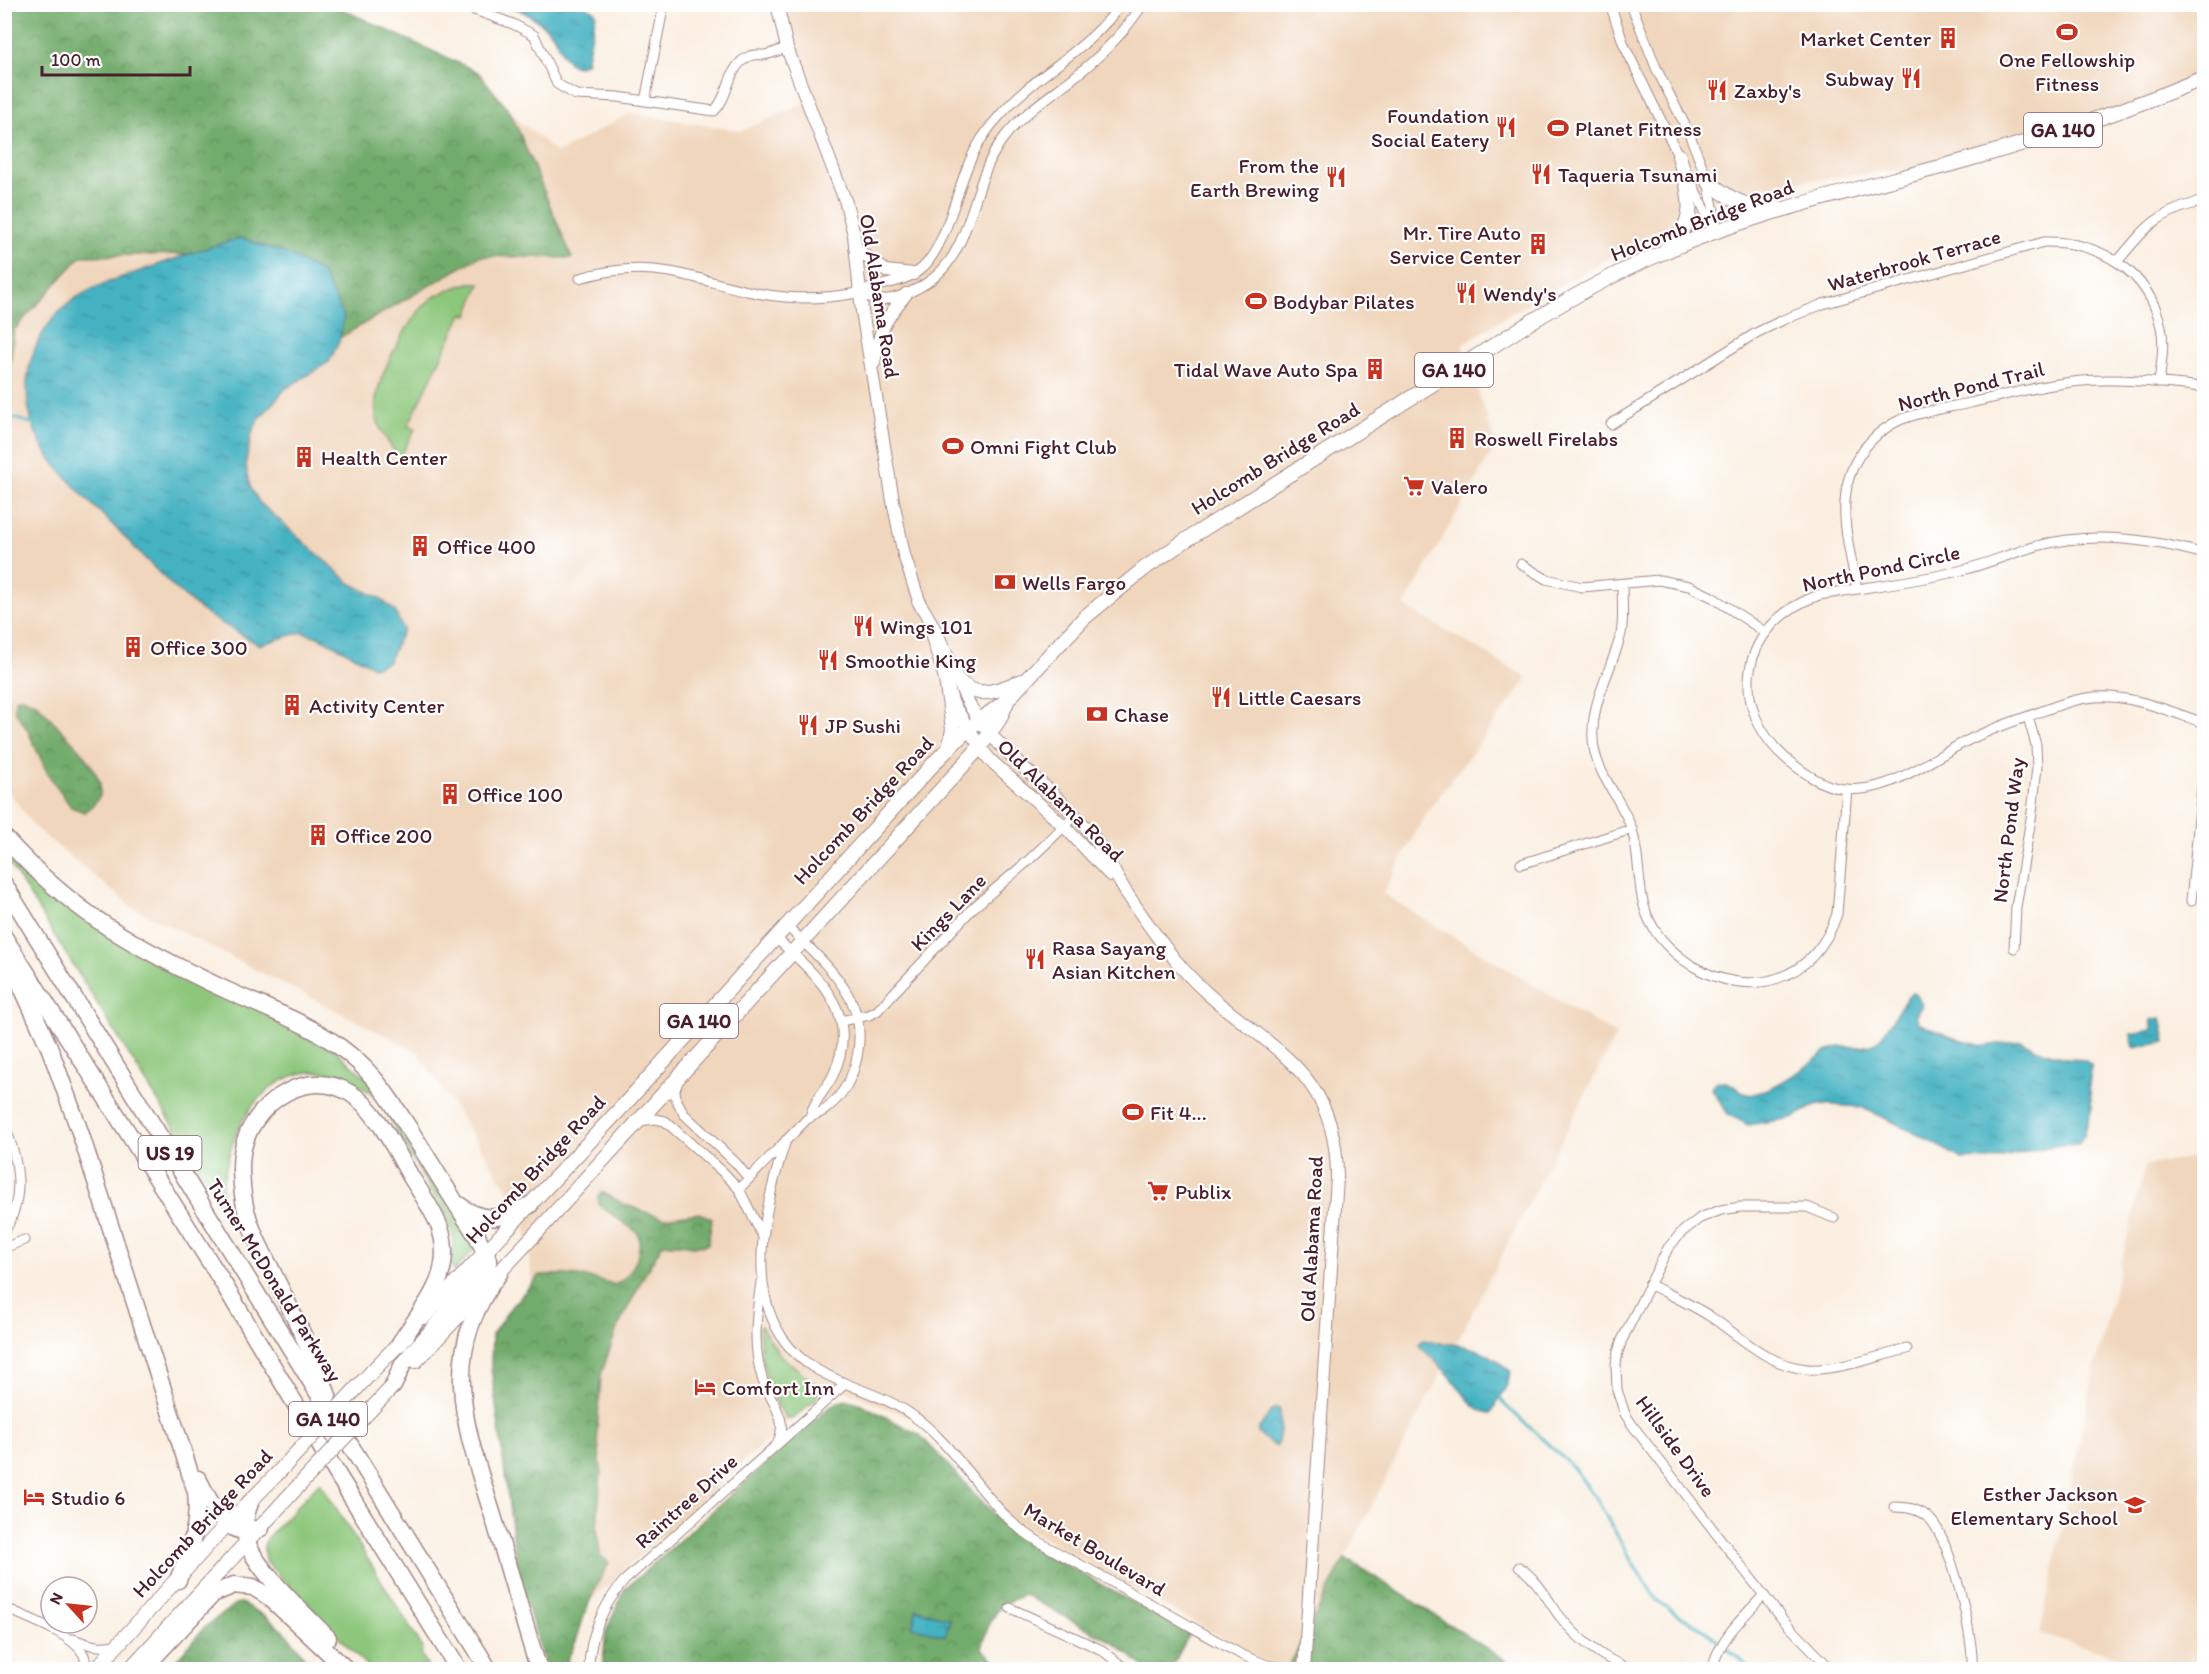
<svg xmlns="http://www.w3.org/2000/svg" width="2209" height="1674" font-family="Itim,sans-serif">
  <defs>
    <pattern id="forest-crowns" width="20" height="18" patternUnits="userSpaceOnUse" patternTransform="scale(1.5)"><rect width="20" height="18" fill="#72ac6c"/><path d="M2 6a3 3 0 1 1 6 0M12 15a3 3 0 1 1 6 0" fill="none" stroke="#608b59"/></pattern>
    <pattern id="water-ripples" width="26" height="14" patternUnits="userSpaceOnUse" patternTransform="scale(1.5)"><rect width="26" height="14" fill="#45b2c2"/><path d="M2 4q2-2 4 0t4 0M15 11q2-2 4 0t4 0" fill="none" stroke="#3c909e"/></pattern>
  </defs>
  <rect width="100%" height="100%" fill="#fff"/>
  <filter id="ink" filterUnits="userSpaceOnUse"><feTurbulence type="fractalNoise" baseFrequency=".0167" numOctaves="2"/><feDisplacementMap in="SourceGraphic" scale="12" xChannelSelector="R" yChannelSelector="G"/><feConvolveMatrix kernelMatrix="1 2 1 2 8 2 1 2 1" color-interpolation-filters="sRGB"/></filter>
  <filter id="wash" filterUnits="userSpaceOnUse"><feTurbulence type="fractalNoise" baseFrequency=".008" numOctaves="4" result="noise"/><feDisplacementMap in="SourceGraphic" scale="24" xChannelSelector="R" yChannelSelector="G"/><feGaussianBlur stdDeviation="1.35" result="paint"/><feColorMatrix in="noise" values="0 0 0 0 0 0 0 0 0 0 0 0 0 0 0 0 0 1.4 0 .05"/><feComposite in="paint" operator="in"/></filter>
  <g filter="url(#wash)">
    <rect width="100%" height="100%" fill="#faefe1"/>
    <path fill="#f0d6bc" d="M779 4 2198 5 2204 16V79L1966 161 1779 184 1735 192 1664 227 1513 312 1462 345 1496 444 1404 606 1528 678 1425 815 1383 894 1616 1035 1287 1669 1279 1670 1003 1515 919 1422 829 1384 573 1617 524 1214 418 1052 132 907 33 826 5 785 4 5 517 127 511 113 557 153 631 113 741 131 810 101Z
      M2204 1155V1669H2166L2040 1634 2093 1376 2145 1166Z"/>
    <path fill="#8dc77c" stroke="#6c7354" stroke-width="1.5" d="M469 283H480L468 315 462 314 408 426 415 429 399 459C391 445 378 430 376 414 371 385 408 317 431 299 442 291 456 287 469 283Z
      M5 845 59 897 326 1042 375 1086 475 1248 454 1272 452 1269 453 1236 447 1218C432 1193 418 1168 403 1143 394 1127 385 1106 371 1094 309 1043 245 1088 229 1156 226 1169 221 1183 223 1196L219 1199 5 856Z
      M761 1326 780 1355 812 1381 819 1391 816 1399 793 1419H787C766 1392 761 1360 759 1327Z
      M320 1482 423 1648 421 1653 428 1669H370L265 1561 264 1546 266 1539Z"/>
    <path fill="url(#forest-crowns)" stroke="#5e664c" stroke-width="1.5" d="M5 5H333L478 72 511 113 572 258 480 256 334 341 249 253 81 256 14 330 8 386 5 387Z
      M22 697 36 703 85 755 95 772 100 782V796L93 805 84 812 71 807 48 774 28 731 15 711V699Z
      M602 1192 623 1204 663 1218 700 1213 712 1219 708 1244C691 1250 679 1240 662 1245L646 1272 616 1331 601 1375 597 1432 601 1470 597 1528 600 1555 609 1563C599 1581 589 1600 583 1619 578 1634 576 1646 567 1659L570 1669H546L518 1574 491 1367 492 1335 511 1307 540 1275C567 1274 590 1275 615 1285 633 1275 643 1253 638 1233L599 1205 598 1196Z
      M848 1400 859 1403 920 1435 1003 1524 1052 1557 1189 1634 1171 1669H1147L1114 1643 1025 1595 1002 1604 989 1623 982 1649 997 1662 1011 1669 602 1670 606 1632 624 1590 827 1409 838 1402Z
      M1345 1558 1519 1669 1287 1670Z
      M241 1603C278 1622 291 1634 312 1669H171V1666L204 1628 235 1604Z"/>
    <path fill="url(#water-ripples)" stroke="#486876" stroke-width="1.5" d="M510 5H551L559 7C569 3 588 4 596 13L586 63C581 66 577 67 572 64 562 59 560 45 554 36 543 22 526 13 510 5Z
      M241 238 287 254 321 272 344 316 339 342 329 362 285 389 259 419 252 432 246 461 247 475 251 489 259 502 350 583 379 598 395 611 403 630 388 662 374 667 321 638 302 632 259 645C243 634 224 626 208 615 174 591 148 561 119 531 97 509 73 487 53 462 14 412 19 345 68 304 92 285 119 279 146 269 178 258 209 246 241 238Z
      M1912 993 1918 996 1922 1005 1916 1015 1918 1023 1959 1040 1983 1046 2021 1041 2032 1047 2067 1059 2085 1060 2092 1066 2089 1085 2092 1107 2084 1135 2078 1144 2052 1146 1989 1160 1962 1159 1908 1129 1861 1107 1818 1104 1792 1118 1748 1125 1728 1114 1712 1089 1715 1082 1724 1081 1749 1095C1773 1090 1790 1077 1810 1064 1818 1058 1824 1052 1833 1049 1846 1043 1866 1052 1877 1041 1892 1028 1897 1005 1912 993Z
      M2161 1018 2166 1042 2134 1048 2131 1034 2153 1030 2151 1020Z
      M1422 1340C1460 1346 1482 1343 1511 1372L1507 1385 1491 1413C1472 1412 1461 1388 1450 1376 1440 1365 1429 1356 1419 1345Z
      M1276 1408 1280 1409C1281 1421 1280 1435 1277 1446H1274L1258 1433V1430L1271 1411Z
      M917 1609 950 1619 945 1636 912 1627Z"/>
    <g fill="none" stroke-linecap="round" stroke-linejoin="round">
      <path stroke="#45b2c2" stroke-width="3" d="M4 415 34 424
        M1500 1397 1505 1405 1573 1467 1596 1498 1635 1567 1657 1600 1678 1615 1702 1628 1741 1660 1749 1670"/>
    </g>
  </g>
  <g filter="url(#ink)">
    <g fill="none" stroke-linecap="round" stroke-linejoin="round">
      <defs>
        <path id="street" d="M458 4 513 24 534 35 557 84 576 95 618 97 714 111C730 97 727 65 750 56 754 54 759 55 764 55 772 54 779 50 787 48
          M1610 4 1624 45 1681 161
          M1631 4 1657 70 1688 131 1708 181 1717 227
          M645 101 664 4
          M1689 176 1706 214 1718 232
          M2117 262C2147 226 2157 212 2204 201
          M580 278C608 270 641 267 670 272 709 279 745 294 785 297 808 299 835 297 857 293 863 292 868 288 874 287 890 283 903 281 917 272 944 255 956 192 969 163 976 145 988 128 1001 114 1037 73 1089 50 1121 4
          M860 293C866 295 874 300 881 300 900 299 924 287 938 274 972 243 973 182 1000 143 1020 114 1051 96 1078 74 1104 53 1125 32 1143 4
          M1611 424 1756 333 1783 320 1823 304 2044 242C2099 241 2149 271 2161 327 2165 345 2161 365 2159 383
          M2204 554C2151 539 2092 531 2037 546 2011 553 1985 565 1959 571 1913 582 1865 587 1819 595 1739 623 1725 709 1790 762 1803 772 1818 783 1834 787 1882 799 1922 764 1963 743 1983 732 2004 725 2026 717 2049 709 2070 699 2095 697 2133 695 2169 711 2204 723
          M1521 564 1546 579 1582 587 1659 580 1689 586 1712 597 1765 632
          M1622 584C1622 601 1624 618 1621 634 1611 673 1587 707 1594 748 1599 778 1623 801 1632 830 1642 862 1635 898 1653 927 1662 943 1676 955 1691 965 1750 1001 1815 981 1837 914L1847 789
          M1857 589C1850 551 1837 509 1851 472 1859 450 1878 430 1900 420 1921 411 1947 408 1970 403 2015 393 2059 380 2105 380 2138 379 2172 384 2204 387
          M1521 864 1632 829
          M2191 901 2204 766
          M775 937C815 975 862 1010 834 1073 827 1090 815 1097 810 1117
          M2014 948 2016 907 2032 813 2037 767 2036 745 2028 717
          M841 1021 869 1015 877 1011 973 908 1028 861 1075 816
          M679 1079 675 1090 676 1099 684 1114 736 1163 749 1179
          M639 1121 655 1119 665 1121 724 1173 739 1189 763 1237
          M4 1124C19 1160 26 1198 4 1232
          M786 1140C768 1195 748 1270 775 1325 804 1384 865 1382 912 1415 953 1443 977 1491 1014 1524 1038 1544 1068 1558 1096 1573 1144 1600 1193 1628 1242 1655L1270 1666 1295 1670
          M739 1189C761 1166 784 1143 806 1120 812 1115 820 1114 826 1109 860 1082 869 1029 847 993 832 967 807 946 786 925
          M4 1248 24 1240
          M761 1282C756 1316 752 1348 763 1381 771 1402 789 1419 778 1442
          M1649 1284C1670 1295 1691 1304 1711 1317 1741 1337 1769 1366 1807 1369 1838 1371 1877 1356 1907 1349
          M1894 1507C1908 1507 1918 1509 1929 1518 1951 1539 1975 1640 1972 1670
          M1519 1567C1537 1579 1546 1597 1558 1614 1577 1639 1603 1659 1633 1670
          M4 1607C26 1618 69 1632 82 1652 86 1657 86 1663 85 1670
          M1010 1608 1102 1650 1127 1670
          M73 1639C89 1645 100 1649 117 1644
          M589 1670C589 1637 603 1605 624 1581L845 1384
          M1712 1670C1718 1640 1743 1617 1763 1596
          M1832 1670 1783 1620 1633 1426 1625 1414 1617 1390 1616 1364 1618 1352 1622 1340 1668 1248 1682 1232 1700 1218 1721 1210 1741 1207H1807L1834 1218"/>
        <path id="secondary" d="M777 4 787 48 846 203 854 235 862 311 893 501 904 555 921 607
          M855 248 886 271 913 274
          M874 363C880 328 884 321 906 294
          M918 601C929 617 938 635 946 653 957 676 964 700 980 721 1011 763 1056 791 1089 831 1104 849 1113 872 1126 892 1144 919 1162 945 1183 969 1249 1044 1338 1057 1337 1178L1304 1670
          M932 637 953 704 980 747 990 760 1064 826 1110 875"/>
        <path id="primary" d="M1708 181C1727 198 1749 210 1775 208
          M1667 247C1702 220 1688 191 1679 156
          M946 679 953 729 949 749
          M957 679C976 702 999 690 1022 681
          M424 1317 623 1106 937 760 968 729 1007 700 1085 617 1145 568 1186 540 1534 320C1574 296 1613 274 1655 256 1752 212 1857 190 1959 162 2042 139 2125 111 2204 78
          M416 1361 538 1231 980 747 999 720 1007 702
          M379 1364 407 1336
          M95 1670 215 1537 276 1475
          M129 1670 290 1495"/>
        <path id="highway" d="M4 837C72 913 136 948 226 990 267 1009 315 1025 350 1055 380 1079 398 1112 419 1144 438 1175 457 1206 477 1236L489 1260 483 1273 403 1364 393 1386
          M4 884 489 1670
          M4 937 220 1278 339 1477 459 1670
          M12 965 50 1049 80 1132 196 1492C200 1524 190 1551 178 1580
          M459 1205C485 1226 503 1217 530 1205
          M500 1272C433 1360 469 1435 497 1529 511 1576 524 1623 539 1670
          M328 1396C314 1354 293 1315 274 1275 261 1249 247 1224 243 1195 241 1177 239 1158 245 1141 259 1099 309 1068 350 1093 376 1108 396 1151 411 1177 421 1193 433 1210 440 1228 444 1240 445 1252 443 1264 439 1293 415 1319 400 1343
          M198 1479C212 1504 225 1542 261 1528
          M250 1503C245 1516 243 1528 247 1541 254 1568 307 1616 328 1638
          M142 1670 213 1594 234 1585 253 1587 269 1597 347 1670"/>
      </defs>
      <use href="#street" stroke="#a28786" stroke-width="11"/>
      <use href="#secondary" stroke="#a28786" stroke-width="14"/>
      <use href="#primary" stroke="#a28786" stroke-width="16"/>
      <use href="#highway" stroke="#a28786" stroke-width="19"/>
      <use href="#street" stroke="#fff" stroke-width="9"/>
      <use href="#secondary" stroke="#fff" stroke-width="12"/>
      <use href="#primary" stroke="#fff" stroke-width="14"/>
      <use href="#highway" stroke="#fff" stroke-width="16"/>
      <defs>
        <path id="primary-bridge" d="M276 1475 379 1364
          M290 1495 393 1386"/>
      </defs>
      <use href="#primary-bridge" stroke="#a28786" stroke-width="16" stroke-linecap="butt"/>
      <use href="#primary-bridge" stroke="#fff" stroke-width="14"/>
    </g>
  </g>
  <defs>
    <symbol id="stadium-bare" viewBox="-9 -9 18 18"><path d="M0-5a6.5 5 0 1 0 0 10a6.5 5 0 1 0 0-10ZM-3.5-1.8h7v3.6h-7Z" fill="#c8321e" stroke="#fff" stroke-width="2.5" paint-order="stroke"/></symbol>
    <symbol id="building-bare" viewBox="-9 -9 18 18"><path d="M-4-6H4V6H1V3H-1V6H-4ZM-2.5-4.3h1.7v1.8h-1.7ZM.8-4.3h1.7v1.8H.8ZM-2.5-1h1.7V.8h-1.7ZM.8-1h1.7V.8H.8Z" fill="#c8321e" stroke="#fff" stroke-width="2.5" paint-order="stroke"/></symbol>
    <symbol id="restaurant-bare" viewBox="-9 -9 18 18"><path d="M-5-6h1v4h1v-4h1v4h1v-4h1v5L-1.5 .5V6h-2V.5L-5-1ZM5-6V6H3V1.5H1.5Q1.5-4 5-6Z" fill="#c8321e" stroke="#fff" stroke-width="2.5" paint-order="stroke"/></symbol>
    <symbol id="supermarket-bare" viewBox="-9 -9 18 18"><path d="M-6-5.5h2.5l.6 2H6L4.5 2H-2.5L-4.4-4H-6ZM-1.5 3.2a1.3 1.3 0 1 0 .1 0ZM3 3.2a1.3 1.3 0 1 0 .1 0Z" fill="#c8321e" stroke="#fff" stroke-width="2.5" paint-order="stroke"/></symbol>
    <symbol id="bank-bare" viewBox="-9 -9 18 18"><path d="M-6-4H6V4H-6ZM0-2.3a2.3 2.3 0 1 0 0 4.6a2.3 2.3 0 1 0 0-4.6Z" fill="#c8321e" stroke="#fff" stroke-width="2.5" paint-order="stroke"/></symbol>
    <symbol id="hotel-bare" viewBox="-9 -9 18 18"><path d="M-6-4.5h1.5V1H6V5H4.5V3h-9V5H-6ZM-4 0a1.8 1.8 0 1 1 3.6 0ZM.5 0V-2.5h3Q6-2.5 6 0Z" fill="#c8321e" stroke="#fff" stroke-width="2.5" paint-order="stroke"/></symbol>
    <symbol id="school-bare" viewBox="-9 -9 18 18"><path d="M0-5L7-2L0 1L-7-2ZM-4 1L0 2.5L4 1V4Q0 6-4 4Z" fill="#c8321e" stroke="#fff" stroke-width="2.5" paint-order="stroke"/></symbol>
  </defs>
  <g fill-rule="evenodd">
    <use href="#stadium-bare" x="2052" y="17" width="30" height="30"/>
    <use href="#building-bare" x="1933" y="23" width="30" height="30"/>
    <use href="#restaurant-bare" x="1896" y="63" width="30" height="30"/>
    <use href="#restaurant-bare" x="1702" y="75" width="30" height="30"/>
    <use href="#restaurant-bare" x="1491" y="112" width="30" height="30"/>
    <use href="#stadium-bare" x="1543" y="113" width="30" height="30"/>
    <use href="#restaurant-bare" x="1526" y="159" width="30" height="30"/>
    <use href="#restaurant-bare" x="1321" y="162" width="30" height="30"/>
    <use href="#building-bare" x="1523" y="229" width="30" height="30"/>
    <use href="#restaurant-bare" x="1451" y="278" width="30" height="30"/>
    <use href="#stadium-bare" x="1241" y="286" width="30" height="30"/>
    <use href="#building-bare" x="1360" y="354" width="30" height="30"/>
    <use href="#building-bare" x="1442" y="423" width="30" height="30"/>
    <use href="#stadium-bare" x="938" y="431" width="30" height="30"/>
    <use href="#building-bare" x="289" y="442" width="30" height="30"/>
    <use href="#supermarket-bare" x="1399" y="471" width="30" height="30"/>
    <use href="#building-bare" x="405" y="531" width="30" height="30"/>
    <use href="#bank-bare" x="990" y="567" width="30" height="30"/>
    <use href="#restaurant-bare" x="848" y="611" width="30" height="30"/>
    <use href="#building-bare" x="118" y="632" width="30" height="30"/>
    <use href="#restaurant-bare" x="813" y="645" width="30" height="30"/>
    <use href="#restaurant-bare" x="1206" y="682" width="30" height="30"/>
    <use href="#building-bare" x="277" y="690" width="30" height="30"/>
    <use href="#bank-bare" x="1082" y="699" width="30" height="30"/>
    <use href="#restaurant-bare" x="793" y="710" width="30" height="30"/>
    <use href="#building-bare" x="435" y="779" width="30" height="30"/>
    <use href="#building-bare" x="303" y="820" width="30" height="30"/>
    <use href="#restaurant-bare" x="1020" y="944" width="30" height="30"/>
    <use href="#stadium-bare" x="1118" y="1097" width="30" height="30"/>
    <use href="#supermarket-bare" x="1143" y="1176" width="30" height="30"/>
    <use href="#hotel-bare" x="690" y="1372" width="30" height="30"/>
    <use href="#hotel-bare" x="19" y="1482" width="30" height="30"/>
    <use href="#school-bare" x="2120" y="1490" width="30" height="30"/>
  </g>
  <g text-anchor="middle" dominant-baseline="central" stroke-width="4.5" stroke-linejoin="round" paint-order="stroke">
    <g fill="#fff" stroke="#80626b" stroke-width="1.5">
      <rect x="2024" y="113" width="78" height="34" rx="4.5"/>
      <rect x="1415" y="353" width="78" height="34" rx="4.5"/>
      <rect x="660" y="1004" width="78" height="34" rx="4.5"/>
      <rect x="138.5" y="1136" width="63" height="34" rx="4.5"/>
      <rect x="289" y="1402" width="78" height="34" rx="4.5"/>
    </g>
    <g font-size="20" font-weight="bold" fill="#4a1f2b">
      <text x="2063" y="130">GA 140</text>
      <text x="1454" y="370">GA 140</text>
      <text x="699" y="1021">GA 140</text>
      <text x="170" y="1153">US 19</text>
      <text x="328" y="1419">GA 140</text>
    </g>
    <g font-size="21" fill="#4a1f2b" stroke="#fff" text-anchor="start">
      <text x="1931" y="38" text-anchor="end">Market Center</text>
      <text x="2067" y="59" text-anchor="middle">One Fellowship<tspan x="2067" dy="24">Fitness</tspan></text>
      <text x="1894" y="78" text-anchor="end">Subway</text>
      <text x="1734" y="90">Zaxby's</text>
      <text x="1489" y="115" text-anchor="end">Foundation<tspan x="1489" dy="24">Social Eatery</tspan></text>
      <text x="1575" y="128">Planet Fitness</text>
      <text x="1319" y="165" text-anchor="end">From the<tspan x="1319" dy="24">Earth Brewing</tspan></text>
      <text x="1558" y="174">Taqueria Tsunami</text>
      <text x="1521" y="232" text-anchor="end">Mr. Tire Auto<tspan x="1521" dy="24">Service Center</tspan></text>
      <text x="1483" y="293">Wendy's</text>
      <text x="1273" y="301">Bodybar Pilates</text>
      <text x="1358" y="369" text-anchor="end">Tidal Wave Auto Spa</text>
      <text x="1474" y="438">Roswell Firelabs</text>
      <text x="970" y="446">Omni Fight Club</text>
      <text x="321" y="457">Health Center</text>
      <text x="1431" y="486">Valero</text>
      <text x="437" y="546">Office 400</text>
      <text x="1022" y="582">Wells Fargo</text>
      <text x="880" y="626">Wings 101</text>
      <text x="150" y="647">Office 300</text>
      <text x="845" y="660">Smoothie King</text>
      <text x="1238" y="697">Little Caesars</text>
      <text x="309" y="705">Activity Center</text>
      <text x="1114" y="714">Chase</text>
      <text x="825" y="725">JP Sushi</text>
      <text x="467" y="794">Office 100</text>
      <text x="335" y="835">Office 200</text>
      <text x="1052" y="947">Rasa Sayang<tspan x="1052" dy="24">Asian Kitchen</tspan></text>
      <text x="1150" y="1112">Fit 4...</text>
      <text x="1175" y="1191">Publix</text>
      <text x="722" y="1387">Comfort Inn</text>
      <text x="2118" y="1493" text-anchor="end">Esther Jackson<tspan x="2118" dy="24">Elementary School</tspan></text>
      <text x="51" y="1497">Studio 6</text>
    </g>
    <g font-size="21" fill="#4a1f2b" stroke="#fff">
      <text transform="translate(1702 220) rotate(-21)">Holcomb Bridge Road</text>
      <text transform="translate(1914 260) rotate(-16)">Waterbrook Terrace</text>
      <text transform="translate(880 296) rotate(81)">Old Alabama Road</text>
      <text transform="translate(1971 386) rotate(-14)">North Pond Trail</text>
      <text transform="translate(1275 458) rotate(-32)">Holcomb Bridge Road</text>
      <text transform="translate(1881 568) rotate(-12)">North Pond Circle</text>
      <text transform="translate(1061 800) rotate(44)">Old Alabama Road</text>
      <text transform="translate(863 810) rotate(-47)">Holcomb Bridge Road</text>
      <text transform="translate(2008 830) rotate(-83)">North Pond Way</text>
      <text transform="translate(948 912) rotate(-46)">Kings Lane</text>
      <text transform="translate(535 1169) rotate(-47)">Holcomb Bridge Road</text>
      <text transform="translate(1311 1239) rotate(-87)">Old Alabama Road</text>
      <text transform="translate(275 1280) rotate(58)">Turner McDonald Parkway</text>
      <text transform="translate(1676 1446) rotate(54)">Hillside Drive</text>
      <text transform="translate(686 1501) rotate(-42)">Raintree Drive</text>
      <text transform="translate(202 1523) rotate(-47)">Holcomb Bridge Road</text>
      <text transform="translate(1095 1549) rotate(31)">Market Boulevard</text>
    </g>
  </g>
  <rect width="2209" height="1674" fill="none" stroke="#fff" stroke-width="24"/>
  <g transform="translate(69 1605) rotate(297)"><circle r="28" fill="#ffffff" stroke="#b7a5aa" stroke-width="1.5"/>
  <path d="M0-4.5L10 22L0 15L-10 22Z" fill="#c8321e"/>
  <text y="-9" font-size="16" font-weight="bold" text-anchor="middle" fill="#4a1f2b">N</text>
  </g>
  <path d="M42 66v9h148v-9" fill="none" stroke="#4a1f2b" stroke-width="3"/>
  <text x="51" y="66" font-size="18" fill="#4a1f2b" stroke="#ffffff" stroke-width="4.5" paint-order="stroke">100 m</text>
</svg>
